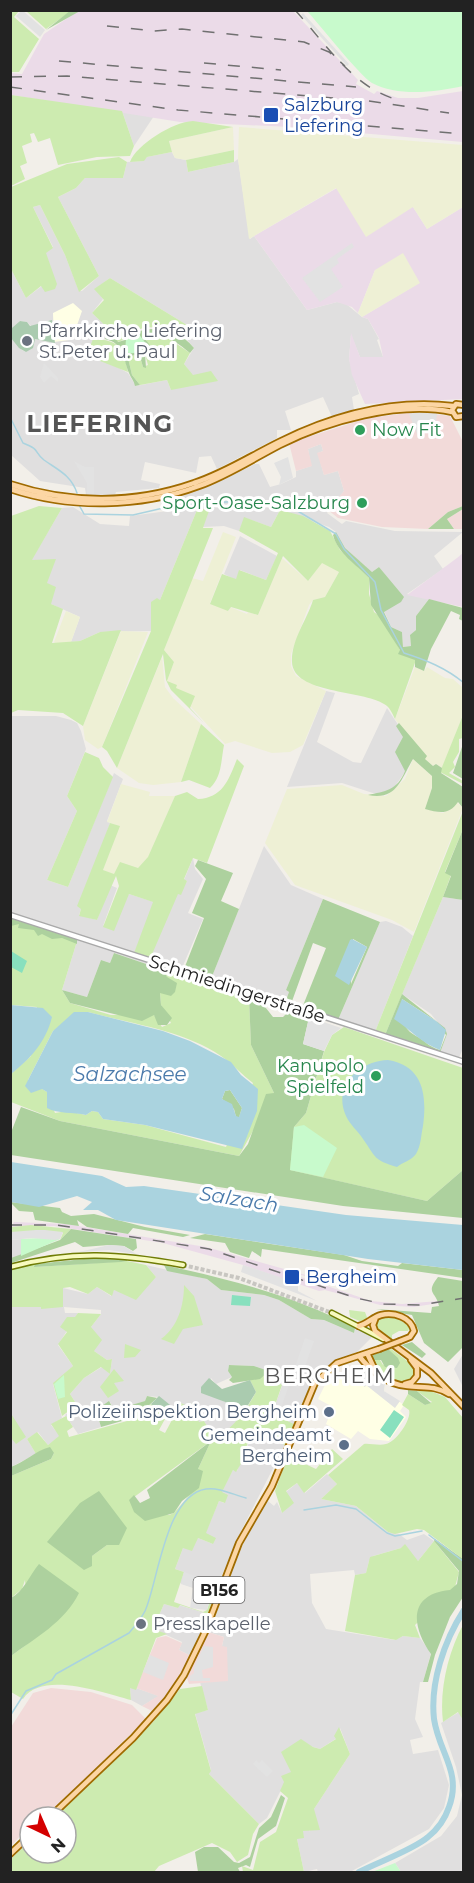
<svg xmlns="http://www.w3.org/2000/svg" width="474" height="1883" font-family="Montserrat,sans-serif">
  <rect width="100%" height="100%" fill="#f2efe9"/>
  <path fill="#e0dfdf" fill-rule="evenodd" d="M122 111 154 116 134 146Z
    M172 152 175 158 186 160 188 172 234 162 238 159 250 239 254 236 307 310 337 302 345 303 362 317 368 319 379 339 377 340 383 357H360L351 335 349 359 359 394 352 397 354 410 332 417 323 397 285 411 291 430H277V438L217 469 211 456 199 457 196 473 145 462 141 480 160 484 159 488 116 492 115 495H86L85 488 40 481 11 455 10 336 22 350 26 352 35 339 47 342 27 322 20 321 11 331V269L26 298 42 286 46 252 53 247 33 207 40 205 65 255 79 291H82L99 276 58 197 76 188 85 178H123L127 162 143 161 147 157ZM110 278 187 325 193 324 183 335 194 348 184 364 193 376 171 390 167 380 136 386 128 373 99 357 100 354 93 339H105L109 329 92 313 103 299 95 289Z
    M321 444 323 451 318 453 324 475 338 471 344 491 327 513 342 524 346 521 395 531 463 532 434 556 443 569 407 594 429 599 416 616V630L410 636 411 646 403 647 402 632 391 627 384 611 399 593 379 567 372 572 344 548 336 532 329 527 280 510 271 527 245 518 239 531 224 526 203 527 209 508 197 510 160 600 151 603V631L100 632 80 641 71 642 80 617 51 604 47 583 31 561 62 508 73 507 100 524 129 526 130 516 183 509 181 494 220 479 223 480 255 464H259L270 487 281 484 296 477V471L311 466 308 449Z
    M240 536 277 556 266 580 240 570 236 580 224 574Z
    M326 691 335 693 317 742 353 762 361 763 387 708 405 735V772L393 789 376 794 342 783 287 787Z
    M10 716H56L71 720 77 723 81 731 86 749 67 796 77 811 47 880 68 887 114 773 123 779 107 821 110 823 79 915 97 920 110 885 117 888 103 926 129 894 154 902 135 952 187 881 184 880 193 858 195 869 203 879 188 913 203 919 182 968 211 979 264 846 291 885 323 899 286 990 289 992 285 1003 268 997 262 1003 114 953 110 963 101 960 87 997 62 990 78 938 11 918Z
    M443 897 463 900 464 1046 458 1060 440 1053 447 1034 431 1014 402 994Z
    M386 921 402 927 413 936 375 1032 338 1020 380 922Z
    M21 1239V1256L11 1258V1240Z
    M146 1265 207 1279 221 1290 264 1295 279 1300 311 1319 324 1320 354 1333 355 1328 372 1337 357 1352 334 1362 316 1377 294 1424 272 1414 282 1386 277 1381 278 1374 254 1366 229 1365 228 1371 232 1377 216 1384 211 1378 212 1396 228 1403 234 1411 242 1415 227 1432 215 1439 204 1421 199 1423 193 1407 178 1406 176 1409 159 1397 147 1396 145 1401 114 1410 110 1402 96 1411 101 1427 78 1434 65 1415 77 1405 70 1394 84 1378 102 1367 110 1374 112 1359 107 1360 94 1351 91 1327 101 1314V1310L64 1307 65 1313H78L58 1345 73 1366 53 1384 62 1418 51 1425 60 1436 48 1445 38 1432 27 1439 36 1454 11 1467V1307L63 1306V1288L88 1294 97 1287 111 1296 114 1290 126 1293 156 1277Z
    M463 1354V1387L454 1369Z
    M256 1433 285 1445 242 1529 216 1589 205 1584 200 1590 180 1583 184 1572 175 1569 183 1548 198 1538 213 1544 205 1534 219 1501 224 1503 221 1492 233 1470 237 1471 250 1440Z
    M327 1474 337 1484 321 1499 356 1506 388 1532 399 1534 407 1540 424 1534 434 1541 418 1561 401 1548 373 1556 369 1561 366 1573 355 1575 354 1570 310 1574 312 1603 326 1629 395 1640 403 1636 420 1638 431 1653 423 1682H420L415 1719 423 1737 410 1740 413 1754 438 1750 449 1785 444 1808 429 1829 350 1872H318L317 1869 304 1872 297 1839 302 1831 309 1829V1832L314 1809 350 1754 340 1728 335 1735 337 1738 320 1749 310 1746 285 1782 267 1818 259 1824 209 1774 211 1770 195 1713 208 1710 200 1682 228 1680 222 1646 224 1637 208 1632 230 1574 258 1511 268 1501 274 1506 277 1502 282 1513 293 1503 286 1492 297 1483 305 1493Z
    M164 1604 178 1608 179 1605 208 1614 191 1656 179 1650 182 1642 153 1629Z
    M130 1688H136L159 1696 142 1706 131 1700Z
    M459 1712 464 1720 463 1872H401L395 1863 441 1836 457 1816 462 1795 456 1767 441 1723Z"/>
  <path fill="#f2dad9" d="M416 412 450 416 463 442V506L448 512 428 529 382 527 338 518 328 510 344 491 338 471 324 475 317 453 323 451 321 444 308 449 312 466 296 471 289 443 368 418Z
    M463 509V529H454L447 519Z
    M208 1632 224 1637 222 1646 227 1647 228 1681 189 1684 187 1678Z
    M166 1636 182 1643 179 1650 191 1656 168 1693 152 1711 142 1706 158 1696 136 1688 157 1638Z
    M51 1688 91 1692 132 1705 146 1719 57 1806 40 1817H30V1825L11 1846V1727L33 1693Z"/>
  <path fill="#ebdbe8" d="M78 11H293L358 80 356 84 374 94 377 91 398 98H418L463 91V142L291 127 180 122 11 95 10 73 22 74 44 34Z
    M337 188 413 207 427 229 463 207V399L365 404 352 375 349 359 351 333 360 357H383L379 338 368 319 362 317 419 283 375 270 358 313 352 307 337 302 307 310 254 236Z
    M463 553V607L407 595 457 558Z
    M14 1222 66 1224 206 1247 334 1283 277 1269 371 1301 402 1304 463 1299 414 1307 380 1305 325 1290 319 1291 243 1265 163 1243 54 1226 11 1227Z"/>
  <path fill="#ffffe5" d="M73 303 82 311 74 334 69 340 54 342 53 313Z
    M366 1369 385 1384 384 1391 404 1405 400 1411 406 1417 389 1441 370 1439 358 1431 351 1439 326 1424 333 1407 318 1399 326 1383 338 1376 358 1380Z"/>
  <path fill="#eef0d5" d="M233 127 234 150 186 160 175 158 172 152 169 141Z
    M239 127 463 145V207L427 229 413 207 366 237 336 188 249 239 238 159Z
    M403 253 420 283 362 317 358 313 375 270Z
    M223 532 236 537 210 603 229 611 230 607 247 614 248 612 258 615 282 558 308 581 322 562 339 572 325 597 313 600 309 605 291 654V666L296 676 326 691 303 745 290 752 272 753 235 741 225 744 167 681 174 662 164 650 192 578 203 581Z
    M66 611 80 617 71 642 56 644 54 642Z
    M121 631 148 632 102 747 98 749 85 740 83 726Z
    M162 657 165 687 173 698 201 724 181 782 153 785 139 783 117 768Z
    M415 667 424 671 427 667 445 678 453 679 463 688V715L442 768 436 764 433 766 425 759 395 719Z
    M413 759 432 776V788L426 809 443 813 457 802 463 808 414 932 392 920 295 885 265 843 287 789 342 785 364 794 386 796 405 779Z
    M121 784 150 792 149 796H175L148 858 138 868 114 875 103 870 119 826 107 822Z"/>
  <path fill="#cdebb0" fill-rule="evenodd" d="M11 10 19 11 14 17 39 39 19 72H11Z
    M26 11H71L46 29Z
    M11 95 122 111 134 146 130 156 97 157 58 165 50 138 38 142 34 133 30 134 32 142 22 146 27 163 20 166 25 179 11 186Z
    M193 121 233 127 169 141 172 152 147 157 144 161 130 162C137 144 173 122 193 121Z
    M234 150V162L188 172 186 160Z
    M119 157 127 162 123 178H85L76 188 58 197 99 276 79 292 65 255 40 205 33 207 53 248 46 253 57 284 55 289 45 292 41 286 26 298 11 269V187L67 164Z
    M110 278 187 325 194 324 183 335C172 331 150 323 138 330 132 333 127 340 117 342L114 334 92 313 104 300 94 289Z
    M149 335 168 338 190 353 184 364 193 375 211 371 218 381 171 390 167 380 140 385 132 375 128 358 139 353 143 367 148 365 145 354 147 341 144 337Z
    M93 339C120 340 123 348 128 372L100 361V354L90 347Z
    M39 506 62 508 32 560 56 559 47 583 56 587 51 604 63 609 52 643 80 641 100 632 121 630 83 726 63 713 18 710 11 713V516Z
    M210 508 203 528H213L164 650 174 662 167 681 177 685 176 688 195 696 190 708 204 723 171 690 166 680 163 654 117 768 107 751 102 747 151 631V602L157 598 160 600 197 510Z
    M280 510 303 516 330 531 340 550 369 578V594L374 612 382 618 400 650 416 660 395 719C392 713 390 707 384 704 363 690 293 694 292 662 291 640 307 620 313 600L325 597 339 572 322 563 308 581 283 556 258 615 231 607 228 611 210 604 222 574 236 579 239 570 266 580 278 553 239 531 244 517 271 527Z
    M463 715V738L459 739V752L453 762 455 767 449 773 463 781V784L440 772Z
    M201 724 224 745C221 760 222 777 210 788L189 780 181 782Z
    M85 752 99 758 103 767 113 777 68 887 47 880 77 811 67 796Z
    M237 759 244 766 207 863 193 858 184 879 187 881 181 895 178 894 150 959 134 953 153 902 129 894 114 931 103 927 119 886 116 876 97 920 79 916 81 909 77 906 110 823 120 826 103 870 114 874 120 862 138 868 148 857 175 796 187 792 198 799C223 798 229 779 237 759Z
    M463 811V829L445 872 451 875 443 897 385 1035 375 1032Z
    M10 918 78 938 62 990 70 1003 111 1015H154L162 1027 171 1023 161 1005 160 993 164 992 167 977 164 970 249 998 251 1045 274 1093 239 1156 60 1121 11 1102V1074L31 1056 37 1007 11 1005ZM88 1012C131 1024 183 1030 221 1056 233 1064 242 1075 253 1083L226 1147 145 1125 103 1119 98 1112 92 1111 86 1115 67 1111 55 1113 47 1092 28 1080 53 1031Z
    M344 1027 463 1068V1170L427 1201 289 1170 294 1127 306 1113 324 1052 332 1035Z
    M31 1225 71 1229 60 1240 63 1233 11 1232V1227Z
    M127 1261 146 1265 156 1277 136 1300 114 1290 112 1296 97 1287 88 1294 70 1287 63 1288V1307L41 1309V1307H11L10 1270 35 1264V1267Z
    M184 1285 194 1296 203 1325 183 1329 174 1344 161 1339C178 1327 184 1305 184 1285Z
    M349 1310 365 1312 368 1320 362 1322 350 1317Z
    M78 1313 101 1314 91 1327 102 1340 94 1351 107 1360 112 1359 110 1374 101 1367 84 1378 70 1394 77 1405 62 1416 53 1383 73 1366 58 1344 67 1332 60 1327 67 1317H75Z
    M383 1317 397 1318 410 1327 406 1335 408 1331H399L392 1335V1341L376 1328 377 1320Z
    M125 1344 141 1350 135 1357 124 1358Z
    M390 1348 415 1367V1376L409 1383C393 1383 375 1374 372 1358L373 1355 374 1360H380L383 1365 394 1355 388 1349Z
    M114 1369 124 1381 114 1383 119 1391 108 1398 100 1387Z
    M269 1371 278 1374 277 1381 282 1385 272 1414 294 1424 285 1445 256 1433 252 1441H249L242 1456 245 1457 236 1472 233 1470 222 1492 228 1495 225 1503 219 1501 206 1533 216 1538 213 1544 198 1538 192 1551 183 1548 175 1569 184 1572 174 1602 203 1612 207 1610 212 1594 204 1593 206 1589 214 1595 208 1614 180 1605 178 1608 164 1604 153 1629 167 1634 156 1638 136 1690 130 1688 131 1700C104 1693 42 1670 23 1699L11 1692V1656L30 1642 25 1580 22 1589 11 1598V1476L51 1459 54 1453 36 1454 27 1439 37 1432 48 1445 59 1436 51 1424 66 1416 73 1427 67 1431 69 1437 127 1421 151 1404 168 1419H165L159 1430 165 1433 181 1403 187 1406 193 1403 199 1422 204 1421 215 1439C233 1428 246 1411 256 1392L250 1380ZM211 1441 198 1469 193 1491 174 1513 169 1515 130 1500ZM98 1492 119 1545H107L92 1556Z
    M428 1390 445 1397 463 1418V1559L424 1530 417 1529 395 1534 388 1532 356 1506 321 1499 337 1484 328 1475 364 1444C369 1443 379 1446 386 1444 396 1442 412 1419 409 1410L402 1405 408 1394 425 1405 432 1402 417 1391Z
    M10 1412 26 1437 16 1444 11 1438Z
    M332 1449 343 1459 304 1493 297 1483 286 1491 294 1503 282 1513 275 1491 288 1456 316 1469Z
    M434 1541 459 1572 455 1587 415 1625 420 1638 403 1636 396 1640 345 1631 355 1575 366 1573 370 1557 401 1548 405 1544 418 1561Z
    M463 1625V1720L458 1712 443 1722C439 1691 448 1652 463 1625Z
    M202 1686 208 1710 195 1714 211 1771 209 1774 259 1824 253 1834 248 1855 237 1862 230 1852 212 1843 159 1866 154 1872H11V1859L30 1841V1853H66V1817H58L63 1809 153 1722 180 1689Z
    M339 1727 350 1754 314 1809 320 1830 303 1831 304 1838 297 1839 304 1872H243L242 1866 253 1870 260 1842 276 1832 288 1798 280 1791 284 1782 281 1776 291 1772 281 1752 301 1739 313 1747 320 1749 336 1739 334 1736Z"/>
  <path fill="#add19e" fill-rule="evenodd" d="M71 10 80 11 46 30Z
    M109 329 118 342 125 340 124 336C150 327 172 322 194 348L190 353C178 343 161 330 144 337L151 347 145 354 146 368 143 367 139 353 128 358 132 375 140 385 135 386C134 381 131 378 129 373 123 358 124 343 105 339Z
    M463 506V509L447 519 454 529H428L448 512Z
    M336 532 345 548 372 572 379 567 404 597 401 602 384 612 391 627 402 632 403 647 411 646 410 635 416 630V616L429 599 463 608V621L459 619 460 615 451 611 431 649 424 671 415 667V660L398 654 400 650 371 605 369 578C356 564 338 554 333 535Z
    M399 723 427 756 425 759 433 766 436 764 442 768 441 773 463 787V808L458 802C449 815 440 813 425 809L432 788V776L413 759C401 779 397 801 368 795 385 791 397 791 405 771L395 752 403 737 396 726Z
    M463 744V779L453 773Z
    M463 829V900L443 897 451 876 445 873Z
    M198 860 233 873 221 901 239 909 211 979 184 969 204 918 192 913 206 879 195 866Z
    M323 899 380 922 338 1020 302 1008 326 948 313 943 291 1004 285 1003 289 992 286 990ZM353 939 367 947 351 984Z
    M10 918 77 938V944L62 938 52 939 42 934 38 936 34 930 18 928 19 924 11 926Z
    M114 953 164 970 167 977 177 983 175 992 171 996 160 993 161 1005 172 1018 167 1025H158L154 1015 142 1021 70 1003 62 990 87 997 101 960 110 963Z
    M402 994 445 1028 447 1034 440 1053 385 1035ZM402 999 436 1021 446 1035 440 1050C427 1046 426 1041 416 1036 400 1027 403 1017 402 999Z
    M249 998 262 1003 273 1017H283L288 1012 306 1016 308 1022 303 1044 324 1051 306 1113 294 1127 290 1170 427 1201 463 1170V1218L343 1206 11 1155 10 1135 21 1107 60 1121 239 1156 248 1144 266 1094 274 1093 251 1045Z
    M230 1090 242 1108 239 1117H236L234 1109 222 1099 225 1091Z
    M10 1202 60 1208 62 1212 71 1216 94 1214 145 1227 190 1235 183 1237 133 1228 128 1234 87 1227 77 1220 79 1226 35 1220 33 1212 19 1211Z
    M71 1229 136 1239 137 1248 133 1251 124 1246 109 1245 83 1247 75 1242 11 1263V1258L60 1240Z
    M205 1234 344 1255 362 1261 398 1266 402 1263 463 1270V1278L262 1249 261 1257 252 1251 249 1258 230 1252 225 1243 190 1238Z
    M103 1257 127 1258V1261L121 1262 34 1267 35 1264Z
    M164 1265C228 1279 296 1296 355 1328L354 1333 324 1320 311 1319 279 1300 264 1295 221 1290 207 1279 167 1271Z
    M438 1277 463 1281V1347L448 1362 424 1343 412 1315 376 1309 431 1313 432 1307 439 1306C436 1291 425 1294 438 1277Z
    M412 1342 426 1354 422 1358 402 1345Z
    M388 1349 398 1358 400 1363 397 1368 385 1367 381 1360H373V1355Z
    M229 1365 254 1366 269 1371 260 1379 233 1383 229 1380 232 1377 228 1371Z
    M408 1390 417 1391 431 1403 425 1405 408 1394Z
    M147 1396 157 1398 136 1417 101 1427 96 1410 109 1401 114 1410 145 1401Z
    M211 1441 198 1469 203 1471 199 1488 182 1501 174 1513 145 1521 134 1512 129 1500 134 1495 140 1503 150 1498 147 1490Z
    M50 1447 54 1453 51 1459 11 1476V1467C25 1462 35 1451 50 1447Z
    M99 1491 127 1528 119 1545H107L92 1556V1566L84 1570 47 1542 80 1503Z
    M435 1539 463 1559V1597L450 1617 435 1655 428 1682H423L431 1654C411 1626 408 1594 450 1590L457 1584 459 1571 434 1541Z
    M39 1564 79 1593C65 1622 35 1638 11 1656V1598C23 1592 30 1575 39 1564Z
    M281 1795 285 1798 276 1826 258 1839 250 1867 246 1865 238 1868 240 1872H198L195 1852 204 1847H218L234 1862 239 1863 250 1857 259 1828 271 1817Z"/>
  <path fill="#aacbaf" d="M52 320 55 343 35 339 33 348 26 352 19 348 11 338 12 328 20 321 27 322 30 326Z
    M209 1378 222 1389 250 1380 256 1392 242 1415 234 1411 228 1403 201 1393V1387Z
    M159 1396 174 1408 168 1419 151 1404Z"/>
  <path fill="#c8facc" d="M307 11H463V86C436 92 398 97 372 83 359 75 320 25 307 11Z
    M138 333 147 345C141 352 133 355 125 352L126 339Z
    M304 1125 337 1148 323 1177 290 1170 294 1127Z
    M43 1238 60 1239 21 1256V1239Z
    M64 1375 65 1397 58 1399 54 1384Z
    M395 1863 401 1872H372Z"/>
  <path fill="#88e0be" d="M11 951 27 961 22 973 11 967Z
    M232 1295 251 1297 250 1306 231 1305Z
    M394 1410 404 1417 390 1438 380 1430Z"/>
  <path fill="#e2e2e2" d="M22 10 45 30 40 37 16 16Z
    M303 13 349 64 347 66 301 15Z
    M352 243 354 247 337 259 339 263 331 269 343 287 320 302 302 278Z
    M44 363 58 378V382L51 376 44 383 40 377Z
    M416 412 437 413 436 423 426 427 423 430 424 433 418 436 409 414Z
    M288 457 293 478 279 485 281 477 274 463Z
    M74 461 85 467H94V495H87V483Z
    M306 1016 341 1028 332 1035 324 1051 303 1044 308 1022Z
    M36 1230H45L63 1232 60 1239 55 1240 32 1238 11 1240V1232Z
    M109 1245 124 1246 136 1254 109 1250 79 1252Z
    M243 1265 298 1283V1291L317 1301 241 1272Z
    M305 1338 314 1341 304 1369 296 1372 294 1370Z
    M366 1369 385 1384 384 1391 400 1401 395 1408 366 1385 365 1387 358 1382Z
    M288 1381 300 1384 298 1388 289 1385 281 1408 276 1406 283 1385Z
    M184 1572 198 1577V1582L216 1585 205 1584 203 1586 206 1589 205 1593 206 1591 212 1594 207 1610 190 1608 193 1588 181 1584Z
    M204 1646 213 1647V1667L202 1670 203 1678H210V1681H190V1676L194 1673V1667Z
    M150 1655 169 1663 163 1680 143 1672Z
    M256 1760 259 1763 262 1760 273 1771 267 1777 253 1764Z"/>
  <path fill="#aad3df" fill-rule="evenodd" d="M352 939 367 947 349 985 335 976 350 940Z
    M402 999 436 1021 446 1030 440 1050C421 1043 411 1030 394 1019Z
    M11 1005 43 1008 52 1017C46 1042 30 1059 11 1074Z
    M74 1012H88L163 1031 190 1041 231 1062 241 1075 258 1089 257 1111 242 1149 145 1125 103 1119 98 1112 92 1111 86 1115C73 1112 58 1114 47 1108V1092L42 1089 31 1093 25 1086 53 1031ZM230 1090 242 1108 239 1117 236 1116 232 1104 222 1099 225 1091Z
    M388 1060C424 1066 427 1096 423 1126 421 1135 421 1146 416 1154 411 1161 403 1162 397 1167 373 1160 376 1157 363 1139 358 1131 350 1125 346 1116 332 1085 360 1061 388 1060Z
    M11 1162 102 1176 126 1187 144 1186 346 1215 463 1225V1270L368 1259 116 1220 98 1210H83L92 1202 77 1196 39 1207 11 1202Z"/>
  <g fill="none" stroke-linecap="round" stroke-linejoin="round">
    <path stroke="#aad3df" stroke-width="1.5" d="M10 417 23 443C41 450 33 451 44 460 58 470 71 475 77 493
      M79 505 84 514 133 515 172 506 253 500 296 510 336 534 344 549 375 582 381 610 404 653C426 660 446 668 464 683
      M304 1510 336 1505 356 1509 387 1533 395 1536 422 1531
      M429 1535 464 1562
      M10 1716 26 1691 52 1680 56 1674 129 1633C135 1626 141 1619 145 1611 158 1583 165 1495 206 1489 219 1487 234 1495 246 1498"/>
    <path stroke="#aad3df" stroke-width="6" d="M359 1872C378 1862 413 1850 428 1837 438 1829 445 1819 449 1807 462 1772 439 1753 434 1719 430 1683 444 1641 464 1610"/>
    <path stroke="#c8c6c1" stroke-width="4" stroke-dasharray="4 2" stroke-linecap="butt" d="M183 1265 239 1278 332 1313"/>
    <defs>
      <path id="tertiary" d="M10 915 464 1062"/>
      <path id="secondary" d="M10 1267C72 1250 121 1254 183 1265
        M332 1313 383 1339"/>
      <path id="primary" d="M464 405 456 404 452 410 456 417 464 416
        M10 484C70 504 134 504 194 483 225 473 252 455 281 441 334 415 394 399 453 406
        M10 489C70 509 140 508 199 486 227 476 253 459 280 445 328 421 399 401 452 412
        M376 1317 373 1325 375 1331 431 1373 464 1407
        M359 1326C367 1324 373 1317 381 1315 394 1312 411 1317 414 1331L410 1337 400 1341
        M367 1353 374 1368
        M359 1356C370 1370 388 1385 407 1386 423 1388 434 1385 449 1394
        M405 1384 412 1382 417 1376V1368L411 1360
        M50 1817 133 1738 167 1700 184 1675 205 1632 239 1543 272 1486 315 1383 337 1363 379 1349
        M10 1854 30 1835"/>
    </defs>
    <use href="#tertiary" stroke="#a9a9a9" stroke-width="7"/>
    <use href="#secondary" stroke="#707d05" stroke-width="7"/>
    <use href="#primary" stroke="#a06b00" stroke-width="8"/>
    <use href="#tertiary" stroke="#fff" stroke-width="4"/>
    <use href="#secondary" stroke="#f7fabf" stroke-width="4"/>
    <use href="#primary" stroke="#fcd6a4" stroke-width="4.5"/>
    <path stroke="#707070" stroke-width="1.5" stroke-dasharray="12 12" stroke-linecap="butt" d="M295 10C325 43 352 86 395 99
      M107 26 154 31 182 29 304 42 329 52 345 66
      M59 61 356 87
      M204 63 281 70
      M10 77 67 76 369 101 449 113
      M10 87 178 110 464 134
      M10 1225H57L209 1249 356 1298 384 1304 420 1305 464 1298"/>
    <defs>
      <path id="primary-bridge" d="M379 1349 400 1341"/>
    </defs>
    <use href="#primary-bridge" stroke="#a06b00" stroke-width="8" stroke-linecap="butt"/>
    <use href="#primary-bridge" stroke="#fcd6a4" stroke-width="4.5"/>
  </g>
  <g fill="#1a4fb4" stroke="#fff" stroke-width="2">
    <rect x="263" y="107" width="16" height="16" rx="3"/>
    <rect x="284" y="1269" width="16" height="16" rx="3"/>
  </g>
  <g fill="#6b7280" stroke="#fff" stroke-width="2">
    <circle cx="27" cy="341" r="6"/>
    <circle cx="141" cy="1624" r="6"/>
  </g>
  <g fill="#2e9e5b" stroke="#fff" stroke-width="2">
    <circle cx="360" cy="430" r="6"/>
    <circle cx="362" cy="503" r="6"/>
    <circle cx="376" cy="1076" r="6"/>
  </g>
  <g fill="#5c6f8a" stroke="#fff" stroke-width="2">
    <circle cx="329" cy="1412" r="6"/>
    <circle cx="344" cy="1445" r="6"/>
  </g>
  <g text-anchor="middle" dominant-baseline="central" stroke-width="6" stroke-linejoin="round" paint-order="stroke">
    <rect fill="#fff" stroke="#646464" stroke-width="1.5" x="193.5" y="1577" width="51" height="26" rx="4.5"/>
    <g font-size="16" font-weight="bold" fill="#222">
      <text x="219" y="1590">B156</text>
    </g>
    <g font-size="18" fill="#164399" stroke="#fff" text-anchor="start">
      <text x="284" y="105">Salzburg<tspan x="284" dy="21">Liefering</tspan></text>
      <text x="306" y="1277">Bergheim</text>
    </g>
    <g font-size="18" fill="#5b616d" stroke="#fff" text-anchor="start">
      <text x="39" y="331">Pfarrkirche Liefering<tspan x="39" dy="21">St.Peter u. Paul</tspan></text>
      <text x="153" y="1624">Presslkapelle</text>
    </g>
    <g font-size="18" fill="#27864d" stroke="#fff" text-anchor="end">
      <text x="372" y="430" text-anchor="start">Now Fit</text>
      <text x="350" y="503">Sport-Oase-Salzburg</text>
      <text x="364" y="1066">Kanupolo<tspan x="364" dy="21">Spielfeld</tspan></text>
    </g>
    <g font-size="18" fill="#222" stroke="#fff">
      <text transform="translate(237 989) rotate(18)">Schmiedingerstraße</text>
    </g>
    <g font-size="18" fill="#4e5e75" stroke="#fff" text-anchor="end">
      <text x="317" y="1412">Polizeiinspektion Bergheim</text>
      <text x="332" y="1435">Gemeindeamt<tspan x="332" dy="21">Bergheim</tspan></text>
    </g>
    <g font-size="20" font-style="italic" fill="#4a7aab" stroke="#fff">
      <text x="130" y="1074">Salzachsee</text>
      <text transform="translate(239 1199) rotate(9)">Salzach</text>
    </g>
    <g font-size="21" letter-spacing="1.5" fill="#555" stroke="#fff">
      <text x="330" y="1375">BERGHEIM</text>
    </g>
    <g font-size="24" font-weight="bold" letter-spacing="1.5" fill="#555" stroke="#fff">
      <text x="100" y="423">LIEFERING</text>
    </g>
  </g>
  <rect width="474" height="1883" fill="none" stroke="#222222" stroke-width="24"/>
  <g transform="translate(48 1835) rotate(136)"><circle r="28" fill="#ffffff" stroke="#a7a7a7" stroke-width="1.5"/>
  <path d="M0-4.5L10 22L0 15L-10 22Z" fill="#d40000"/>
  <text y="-9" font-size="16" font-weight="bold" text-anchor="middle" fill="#222222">N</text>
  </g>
</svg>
